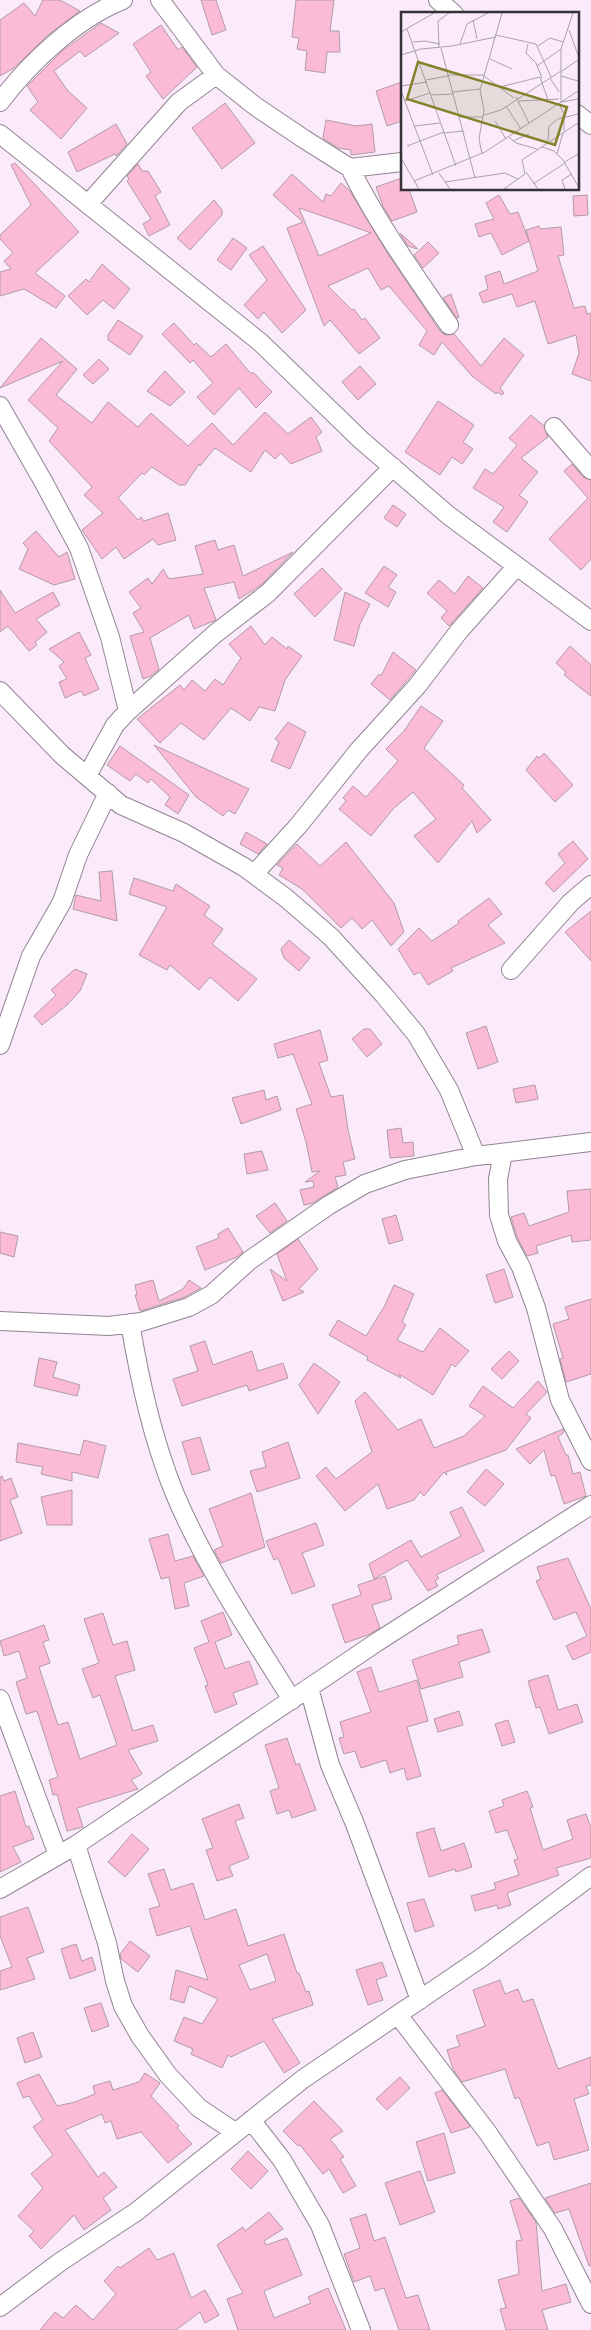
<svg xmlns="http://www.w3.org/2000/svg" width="591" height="2330" font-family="Quicksand,sans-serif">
  <rect width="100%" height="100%" fill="#faeafb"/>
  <path fill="#fbbad5" stroke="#b29ca5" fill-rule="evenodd" d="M43 0H60L80 11 48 35 14 68 0 76V20L24 3 35 16Z
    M201 0H216L226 30 212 35Z
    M296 0H334L330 31H339L340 52H327L325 73 305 70 307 51 297 49 299 38 292 37Z
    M101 23 119 33 85 57 80 51 54 71 68 91 87 108 61 139 30 110 38 102 27 86 62 51Z
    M161 25 178 50 182 47 197 67 163 99 146 76 151 72 133 44Z
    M402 82V121L387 126 376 91Z
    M225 103 255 143 222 169 192 128Z
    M326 120 356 126 372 124 375 152 351 155V150L338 148 323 138Z
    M116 124 127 144 116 156 115 154 77 172 68 152Z
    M15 163 79 232 35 273 65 296 56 308 24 289 0 296V272L11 269 4 261 13 253 0 239V235L31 205 11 165Z
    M138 164 142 171H148L161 192 155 196 170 225 149 236 143 224 151 219 127 181 129 179 127 176Z
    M292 174 323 202 326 194 331 196 341 183 350 191 388 254 440 331 445 335 454 334 481 366 504 338 524 355 500 388 504 393 502 395 497 392 496 394 472 376 442 342 434 355 419 345 427 331 389 286 381 290 368 268 328 286 352 310 354 309 362 320 365 318 380 338 359 354 330 320 324 326 287 228 303 222 273 195ZM299 208 349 225 371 233 319 256Z
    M402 178V189H409L417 212 392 221 383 206 376 187Z
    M499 195 510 214 518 212 529 241 502 255 491 233 479 237 475 224 494 219 486 203Z
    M587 195 588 215 574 216 573 196Z
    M214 200 222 210V215L190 250 177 238Z
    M539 226 540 229 561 227 564 255 558 256 574 308 585 306 587 314 591 313V381L572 374 579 353 576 335 548 344 535 301 517 307 512 294 483 303 479 293 488 289 485 276 500 271 504 284 538 271 526 230Z
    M400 233 417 248V249L408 246Z
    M233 238 247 248 231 270 217 260Z
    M428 242 439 253 423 268 414 255Z
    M263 246 306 310 282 333 264 312 258 319 244 305 267 280 249 255Z
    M102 264 130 289 114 309 103 300 87 315 68 296 86 279 89 282Z
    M451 294 459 317 457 318 443 298Z
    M118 320 143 336 130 355 108 340V335Z
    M174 323 194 345 196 343 211 357 226 344 251 374 253 372 272 392 256 408 239 388 214 415 197 397 213 383 193 360 190 363 162 334Z
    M41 338 77 369 56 395 92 423 108 402 138 427 151 413 188 446 212 423 233 445 265 412 288 434 311 417 322 432 316 437 322 451 291 464 281 453 275 459 265 450 251 472 215 448 200 466 199 464 185 485H179L152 467 144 475 142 473 118 498 138 520 141 517 144 521 168 513 176 540 158 545 153 539 124 559 116 547 102 559 82 530 103 513 84 495 92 487 49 441 58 428 28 400 63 361 0 388Z
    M99 359 109 369 93 384 83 375Z
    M360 366 376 384 358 400 342 382Z
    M165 371 185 392 170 406 147 391Z
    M438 401 474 425 463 442 473 449 462 464 452 457 440 475 405 452Z
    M531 415 544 426 548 437 521 458 538 472 519 495 528 502 507 532 493 522 504 507 473 488 485 469 493 474 517 445 509 438Z
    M572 464 583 477 591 480V559L581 570 549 539 588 498 564 471Z
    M393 505 406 514 397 527 384 518Z
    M36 531 59 557 67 552 75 579 54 585 19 569 28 549 23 543Z
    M215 540 218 550 234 545 243 576 293 552 261 585 239 599 234 582 204 588 216 620 194 629 189 615 150 638 159 669 151 676 143 679 130 636 144 632 133 613 141 608 129 592 148 578 152 584 163 569 169 579 203 574 195 546Z
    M384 566 397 575 388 587 396 592 388 607 365 593Z
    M322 568 342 589 315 617 294 594Z
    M468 576 483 588 449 626 441 618 447 611 427 593 439 580 455 594Z
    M0 590 15 613 53 592 60 605 36 619 47 632 35 642 37 645 29 651 8 626 0 632Z
    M345 592 370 604 360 624 354 646 334 640Z
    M251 626 265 645 272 637 287 649 288 646 302 656 285 680 275 711 259 707 250 721 231 708 204 740 181 723 160 743 137 719 180 685 184 690 192 680 205 691 215 679 223 685 241 658 229 644Z
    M79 632 91 655 85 658 99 689 84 696 81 691 65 698 59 682 67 679 59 666 64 662 49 649Z
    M570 646 591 665V696L564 675 566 672 556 663Z
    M393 652 416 670 390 700 371 684 379 674 381 676Z
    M421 706 443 721 424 748 464 785 462 788 491 820 477 833 472 821 438 863 414 836 436 819 413 792 394 808 371 836 339 809 346 801 343 798 353 786 366 797 398 761 386 749 404 731Z
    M288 722 306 732 290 769 271 761 279 742 275 739Z
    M154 745 249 789 235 814 228 810 223 816 196 797Z
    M120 746 189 795 178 814 165 805 170 797 151 779 148 783 136 774 130 781 107 765Z
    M544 753 573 785 555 802 526 770 537 756 539 758Z
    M246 832 267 844 258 854 240 844Z
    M573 841 588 859 554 892 545 883 565 863 558 854Z
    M346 842 394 903 404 932 391 946 372 920 362 929 352 918 341 928 302 889 279 875 283 868 277 865 297 844 320 866Z
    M112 871 117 921 73 909 76 895 101 901 99 872Z
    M134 878 173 891 176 884 210 906 204 915 223 929 212 944 257 979 238 1001 210 977 199 990 170 965 167 970 139 955 167 907 129 894Z
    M489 898 502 914 488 925 505 943 451 968 453 971 428 985 420 972 414 975 398 949 419 928 432 941 459 923 458 921Z
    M591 911V961L565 932Z
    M289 940 310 958 299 971 284 958 281 949Z
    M75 969 87 974 80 991 67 1005 42 1025 34 1016 56 995 51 990Z
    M486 1026 498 1062 478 1069 466 1033Z
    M364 1029H370L382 1044 367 1057 352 1039Z
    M320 1030 328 1060 319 1063 331 1097 343 1095 348 1130 355 1159 343 1162 346 1175 335 1177 338 1187 313 1203 304 1205 300 1190 314 1187 313 1181 305 1182 320 1171 312 1172 306 1142 296 1109 312 1104 293 1054 278 1058 274 1044Z
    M535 1085 538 1099 516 1103 513 1089Z
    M264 1090 266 1100 277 1096 281 1110 241 1124 232 1098Z
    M401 1128 403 1143 413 1142 414 1156 390 1158 387 1130Z
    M262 1151 268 1170 247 1174 244 1154Z
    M591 1189V1240L572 1242 571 1235 536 1246 538 1253 527 1256 517 1237 511 1217 524 1213 529 1226 569 1212 567 1191Z
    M275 1203 287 1221 270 1233 256 1216Z
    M396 1215 403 1240 389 1244 382 1219Z
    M228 1228 243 1252 237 1257 205 1270 196 1247 219 1238 218 1234Z
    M0 1232 18 1236 14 1257 0 1253Z
    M298 1239 318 1269 299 1289 304 1292 283 1301 270 1269 287 1281 277 1254Z
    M504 1269 513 1297 495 1303 486 1275Z
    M153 1280 159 1301 183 1289 189 1280 201 1288 185 1297 140 1311 135 1295H137L135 1285Z
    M394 1285 414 1294 402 1322 406 1325 397 1340 423 1352 440 1328 469 1351 455 1367 452 1364 433 1395 399 1374 401 1378 367 1360 368 1357 329 1335 338 1320 366 1336 384 1307Z
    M591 1299V1374L566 1382 560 1359 563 1358 553 1324 569 1319 565 1307Z
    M205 1341 213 1365 252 1351 258 1371 283 1363 288 1378 249 1391 247 1385 182 1406 173 1379 198 1371 190 1346Z
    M509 1351 519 1361 502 1379 491 1369Z
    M39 1358 57 1362 53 1377 80 1385 77 1396 34 1386Z
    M314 1363 340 1382 318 1414 299 1385Z
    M538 1381 547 1392 526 1414 531 1418 506 1450 446 1472 447 1475 444 1472 424 1496 420 1492 414 1500 387 1509 378 1484 345 1511 316 1476 326 1467 336 1479 372 1452 355 1401 365 1392 398 1430 421 1419 434 1448 464 1436 485 1416 469 1406 483 1386 513 1408Z
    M563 1429 564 1432 558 1437 566 1455H568L573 1474 580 1472 586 1496 564 1504 555 1475 551 1476 544 1450 530 1464 516 1449Z
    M200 1437 210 1470 192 1475 182 1442Z
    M84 1440 106 1446 98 1478 72 1472V1481L41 1474 43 1467 16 1462 18 1443 80 1455Z
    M288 1442 300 1478 257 1492 250 1471 266 1467 262 1452Z
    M486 1469 504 1484 485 1506 467 1492Z
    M2 1476 4 1481 11 1478 18 1497 10 1500 22 1533 0 1541V1477Z
    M72 1490V1525H47L41 1497Z
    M251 1493 265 1547 221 1563 214 1550 223 1546 209 1509Z
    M462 1507 484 1551 436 1575 439 1578 435 1581 438 1586 428 1591 407 1560 374 1579 369 1564 411 1540 421 1557 461 1536 450 1512Z
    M316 1523 324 1545 302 1553 315 1586 292 1594 278 1558 274 1560 266 1541Z
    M168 1534 175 1561 193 1556 204 1576 184 1583 189 1606 175 1609 169 1577 161 1579 149 1539Z
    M568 1558 591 1609V1652L573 1660 566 1646 587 1636 576 1612 554 1620 536 1581 541 1579 537 1567Z
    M385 1576 392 1599 372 1605 380 1628 368 1635 345 1643 332 1605 361 1595 358 1585Z
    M223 1612 232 1635 215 1642 225 1669 249 1661 258 1684 233 1693 237 1704 215 1713 205 1686 208 1685 194 1648 209 1642 201 1621Z
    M103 1613 113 1645 127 1641 135 1670 115 1676 133 1731 153 1725 158 1741 128 1750 142 1774 131 1780 138 1789 77 1808 83 1827 67 1831 57 1794 53 1795 49 1780 58 1777 37 1711 26 1714 16 1682 27 1678 19 1651 4 1656 0 1641 44 1625 49 1640 43 1642 50 1663 39 1667 58 1725 68 1722 80 1759 117 1745 100 1695 93 1698 82 1669 99 1663 84 1619Z
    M482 1629 490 1652 459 1662 463 1677 421 1689 412 1660 459 1644 457 1636Z
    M371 1667 379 1692 417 1680 428 1721 407 1727 421 1776 407 1780 404 1768 390 1773 386 1760 361 1768 355 1751 344 1754 339 1738 344 1737 340 1722 371 1712 357 1672Z
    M548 1675 558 1710 577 1704 583 1722 549 1734 540 1707 536 1708 528 1681Z
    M459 1711 463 1725 438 1732 434 1719Z
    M508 1720 515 1742 502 1746 495 1724Z
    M287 1738 296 1765 299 1763 316 1810 292 1818 289 1810 277 1814 270 1791 279 1788 265 1745Z
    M15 1791 26 1827 29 1826 34 1839 13 1847 21 1862 0 1872V1796Z
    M527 1791 533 1807 530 1808 543 1850 573 1839 567 1820 586 1814 591 1828V1858L556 1868 559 1875 507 1893 511 1905 498 1909 497 1905 475 1911 471 1896 496 1889 494 1883 519 1875 514 1860 518 1859 507 1830 496 1833 489 1811 504 1806 502 1800Z
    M239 1804 244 1818 235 1821 249 1858 229 1866 233 1876 217 1881 206 1850 213 1848 202 1819Z
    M434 1828 441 1851 464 1843 472 1867 456 1872 455 1869 429 1877 416 1833Z
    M132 1834 149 1849 125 1877 108 1862Z
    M164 1869 171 1890 193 1883 205 1920 236 1909 248 1946 284 1934 297 1973H299L306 1992 309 1991 313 2005 272 2019 300 2063 284 2073 264 2041 231 2057 228 2055 222 2068 191 2054 193 2049 174 2041 184 2017 202 2024 218 1999 189 1986 184 2003 170 1999 176 1970 208 1980 190 1926 157 1936 149 1909 160 1906 148 1874ZM267 1954 276 1981 250 1990 239 1965Z
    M424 1899 434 1926 415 1932 407 1903Z
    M28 1907 44 1952 27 1958 35 1979 0 1990V1971L12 1967 0 1936V1917Z
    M130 1941 150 1956 138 1972 121 1959 120 1954Z
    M76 1944 82 1961 92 1957 96 1970 70 1979 61 1949Z
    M382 1962 387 1976 376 1980 383 2000 368 2005 356 1970Z
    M500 1980 505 1994 518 1989 523 2002 533 1999 558 2069 591 2057V2085L586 2086 589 2094 574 2099 589 2150 554 2160 549 2142 537 2146 519 2097 515 2099 505 2069 462 2082 453 2069 447 2050 460 2046 456 2036 485 2026 473 1990Z
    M101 2003 109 2026 92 2032 84 2008Z
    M33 2032 42 2057 25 2063 17 2038Z
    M145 2073 160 2083 151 2096 179 2126 177 2128 192 2144 168 2163 141 2132 117 2139 111 2121 105 2123 102 2114 65 2130 98 2177 104 2172 117 2187 103 2198 111 2210 84 2230 74 2215 41 2249 29 2236 34 2231 18 2216 43 2188 31 2174 53 2155 33 2127 43 2120 29 2096 23 2098 17 2083 39 2074 57 2106 75 2102 95 2094 93 2086 110 2081 113 2090 139 2082Z
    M400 2077 410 2088 387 2110 376 2099Z
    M442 2090 470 2126V2127L451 2133 435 2093Z
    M314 2101 343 2131 330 2139 344 2157 340 2159 356 2186 343 2193 329 2169 323 2174 300 2145 298 2146 283 2131Z
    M444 2133 455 2173 428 2181 416 2142Z
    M248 2151 268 2171 251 2189 231 2169Z
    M420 2171 435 2212 400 2225 385 2183Z
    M591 2183V2266H589L569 2209 555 2213 545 2198Z
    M519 2198 536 2222 542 2291 566 2284 571 2302 542 2310 548 2330H506L500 2309 506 2308 498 2280 519 2274 516 2241 522 2240 510 2201Z
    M269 2212 283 2229 264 2241 266 2245 287 2238 302 2275 264 2291 274 2318 311 2303 308 2297 328 2288 346 2330H238L227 2299 243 2293 217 2245 243 2227 245 2231Z
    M366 2214 374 2241 385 2237 406 2298 418 2295 430 2330H399L384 2288 375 2291 370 2276 354 2282 344 2254 360 2248 350 2219Z
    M149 2248 157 2260 174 2253 191 2298 205 2290 219 2315 205 2323 200 2312 176 2330H40L55 2312 63 2318 76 2305 93 2320 116 2294 104 2281 118 2266 120 2268Z"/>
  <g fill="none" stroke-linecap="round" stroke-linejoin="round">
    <defs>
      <path id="street" d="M160 0 216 75 255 106 304 139 350 168 402 162
        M438 0 454 14
        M0 102C30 62 76 19 123 0
        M577 114 591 125
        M0 134 260 342 361 440 448 515 591 621
        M350 168C377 223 414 274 449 325
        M88 204 179 102 216 75
        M0 406 43 481 79 548 110 637 128 711
        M554 427 591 470
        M0 691 62 755 121 805 184 833 244 867 286 898 331 937 383 994 416 1034 449 1090 476 1156
        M87 776 115 725 128 711 216 633 268 593 393 467
        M254 874 298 826 359 750 418 685 459 631 517 566
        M511 970 571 902 591 885
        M0 1045 31 956 62 902 78 855 108 793
        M503 1153 498 1179 499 1215 507 1241 521 1267 536 1308 560 1400 591 1461
        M0 1321 109 1326 141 1322 189 1307 211 1295 250 1260 329 1205 365 1184 405 1170 476 1156 591 1142
        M130 1323C140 1381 152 1437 174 1492 204 1564 251 1634 292 1700
        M309 1688 330 1765 355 1824 420 2000
        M0 1699 58 1855
        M76 1845 107 1943 115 1981 123 2006 140 2036 168 2075 199 2108 235 2132
        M0 1889 76 1845 377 1642 591 1505
        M398 2015 488 2133 553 2229 591 2304
        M251 2120 282 2160 320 2225 361 2330
        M0 2307 60 2262 136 2212 303 2079 481 1958 591 1876"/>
    </defs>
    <use href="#street" stroke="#928493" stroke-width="20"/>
    <use href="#street" stroke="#fff" stroke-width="18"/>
  </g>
  <g transform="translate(401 12)">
    <rect width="178" height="178" fill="#faeafb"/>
    <path fill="none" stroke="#aca0ad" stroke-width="1" d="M72 8 76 27M6 17 55 154M168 18 177 43M0 20 33 1M95 23 135 32 150 65M12 30 24 29 39 32M59 32 66 12 87 1M127 32 125 41 135 51 141 66M137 34 149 26 162 30M38 36 37 9 48 1M40 36 74 166M0 43 20 37 51 34 95 25M89 47 111 57M136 54 160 37M161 59 177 48M46 63H84M83 64 113 86M160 64 177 69M149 66 158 80M25 68 47 64M0 74 26 70M99 75 139 65 147 88M0 79 32 163M52 80 79 77M30 83 52 82M115 85 128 111M4 89 29 81M118 89 158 87M161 90 177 87M160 91V37L172 1M158 92 163 102V119M105 94 120 117M83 103 100 98 160 59M59 105H82M94 109 105 127M14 114 39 111M43 121 63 119M108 125 115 131 136 137M112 129 128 122M147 129 148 114 157 107 177 102M6 134 43 120M141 135 153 139 162 148 177 174M81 142 78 127 83 98 79 78 101 1M156 142 162 121M0 146 18 177M164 150 177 142M125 160 137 177M38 161 49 177M13 169 84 140 177 79M44 170 104 161 117 167M132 172 164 151M103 177 124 162 121 148 177 111M164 177 161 168 171 162"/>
    <path fill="#82822a" fill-opacity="0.15" stroke="#82822a" stroke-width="2.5" d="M17 50 166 95 154 133 6 87Z"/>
    <rect width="178" height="178" fill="none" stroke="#363037" stroke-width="2.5"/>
  </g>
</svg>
